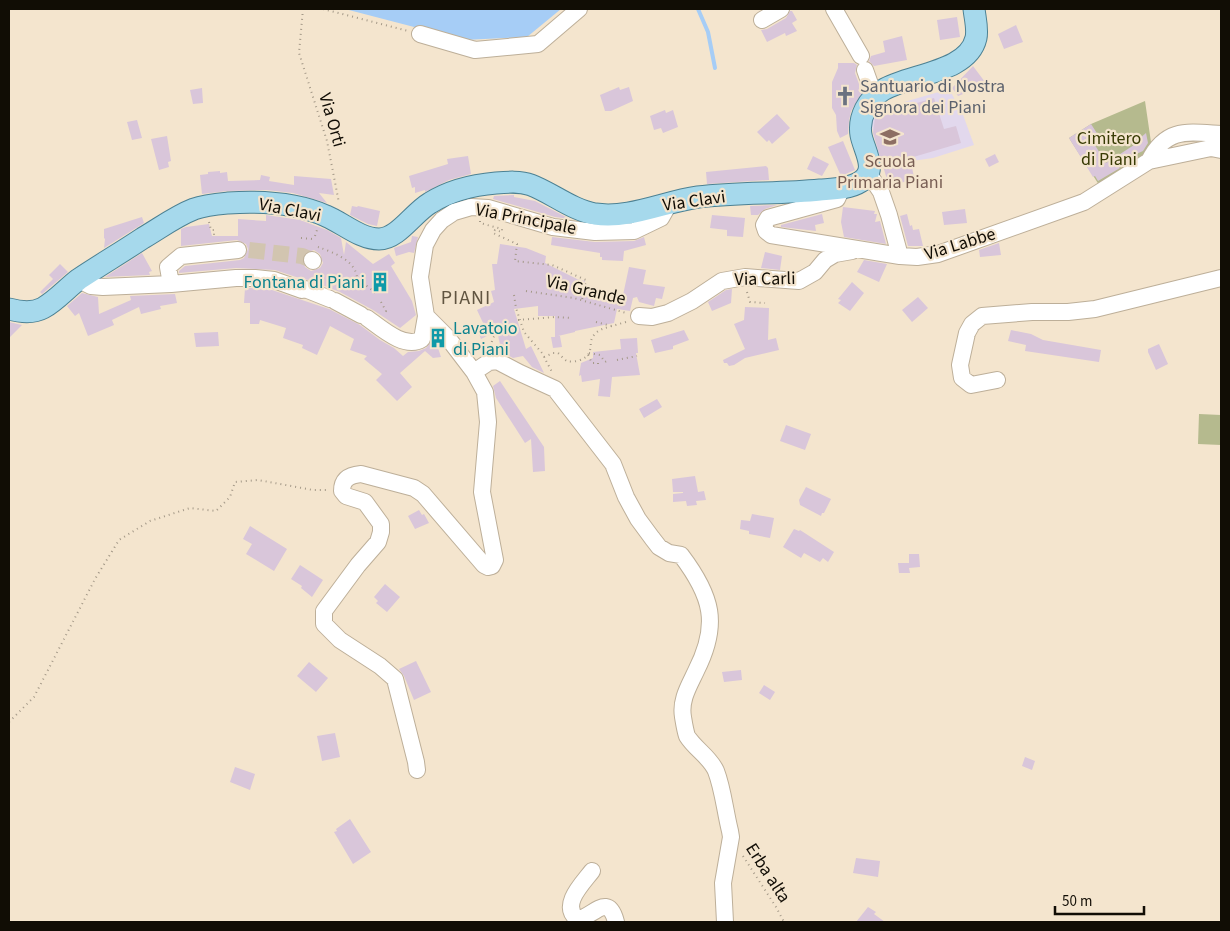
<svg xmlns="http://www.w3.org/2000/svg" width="1230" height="931" font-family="'Source Sans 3',sans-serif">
  <rect width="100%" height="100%" fill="#f4e5ce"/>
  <path fill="#e2d8ed" d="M949 89 962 112 974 145 933 158 884 165 880 160 870 119 905 109 904 102Z"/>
  <path fill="#b5ba8e" d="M1145 101 1152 149 1142 156 1130 168 1101 188 1069 138 1091 124Z
    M1199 414 1221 415V445L1198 444Z"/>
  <path fill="#a6cdf6" d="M345 9H561L527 37 464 40Z"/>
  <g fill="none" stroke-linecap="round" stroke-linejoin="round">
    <path stroke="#a6cdf6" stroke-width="4" d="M698 9 708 32 715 68"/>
  </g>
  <path fill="#d9c6da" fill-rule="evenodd" d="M790 11H792L797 20 792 23 797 31 786 36 785 33 767 42 761 30 767 29 786 18Z
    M957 17 960 37 940 40 937 20Z
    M1016 25 1023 42 1004 49 998 34Z
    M902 36 907 60 874 66 869 61 871 56 885 52 883 41Z
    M838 63H854L857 65 855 73 859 84V91H863L851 111 849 121 848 134 840 138 837 131 836 115 832 108V82L838 68Z
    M973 66 985 82 981 87 958 96 952 88Z
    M619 87 620 90 629 87 633 101 611 111H605L600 95Z
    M202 88 203 103 193 104 190 90Z
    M934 98 944 129 956 126 961 143 910 158 914 177 911 180 889 186 873 133 875 117 911 107 910 105Z
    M665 110 666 113 673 110 678 127 663 133 661 128 654 130 650 116Z
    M777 114 790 128 772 144 769 140 767 142 757 132Z
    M137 120 142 138 132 140 127 122Z
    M1091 124 1100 138 1093 142 1106 163 1112 159 1120 168 1098 181 1095 176 1093 177 1069 138Z
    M1146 133 1148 143 1143 151 1116 163 1114 158 1134 145 1133 144Z
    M167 136 171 161 168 162 169 167 159 170 151 139Z
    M843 141 855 170 841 176 828 147Z
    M995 154 999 162 989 167 985 159Z
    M468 156 471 174 449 180 425 192V190L415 193V187L412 188 409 176 448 164 447 159Z
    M813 156 829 164 822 176 807 169Z
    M766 166 768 168 769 180 707 184 706 172Z
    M220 171V173L227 172 228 181 260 180 261 175 270 177 269 181 294 185V176L331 179 334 195 319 193 327 203 293 193 266 190 227 191 202 194 200 175 208 174V172Z
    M514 195V197L535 201 570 219 555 217 493 199 494 196Z
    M777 205 765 209 758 215H751L750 206Z
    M352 206 357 207 358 206 380 211 377 226 368 224 350 215Z
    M843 207 875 211 874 214H877L875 222 880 221 886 244 844 237 841 222Z
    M965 209 967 223 944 225 942 212Z
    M822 214 824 223 815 225 816 231 781 227V225Z
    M907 214 910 226 912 225 913 230 919 229 923 246H908L900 216Z
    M266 215 300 220 327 230 341 238 344 255 346 242 373 264 389 254 395 263 391 266 412 301 416 315 400 328 373 310 340 292 309 280 302 279 275 270 236 268 179 273V271L185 266 240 260 244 258 248 249 246 244 237 240 181 246V229L186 227 209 224 212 236H238V219L266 221ZM314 250 320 254 323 263 320 268 311 271 305 267 302 258 305 253Z
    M712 215 745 218 743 237 727 236V230L710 228Z
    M142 217 144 223 104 248 105 239 104 238V229Z
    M412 236 418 237 414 253 409 252 396 256 394 248 411 242Z
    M552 237 595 242 634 241 644 237 646 245 624 251 623 261 602 260V257H600V253L551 245Z
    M999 243 1001 255 980 257 979 250Z
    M500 244 526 248 546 256 545 263 577 279 585 281 584 284 623 295 629 267 646 270 643 284 665 287 662 299 656 298 654 306 639 302 637 297 633 298 630 311 617 309 614 323 575 331V332L558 336H560L562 347 553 348 551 337H555V316H538V306L514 309 526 349 531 346 544 373 532 367 523 356 513 358 506 354 504 348 501 349 497 331 481 339 477 329 484 325 477 310 494 302 491 291 495 290 492 264H497Z
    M765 252 782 256 780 270 761 268Z
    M142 253 152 271 149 272 150 275 105 277Z
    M864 260 887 264 879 282 857 272Z
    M60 264 68 272 42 294 40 292 53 279 49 275Z
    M852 282 864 293 850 311 838 303 841 300 838 299Z
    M254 288 272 290 329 309 360 325 380 340 394 348 403 356 408 352 419 351 426 348 434 338 441 345 438 348 441 357 433 358 425 351 400 373 412 387 397 401 376 380 382 374 364 359 367 356 350 350 354 339 330 326 317 355 302 348 303 345 283 338 286 328 260 320 259 324H250V303H244L245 288Z
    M732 289 731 303 712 311 708 302 726 290Z
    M82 293 98 297 99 314 131 300 130 296 175 294 177 303 160 306 161 309 141 314 139 307 112 320 114 325 88 336 79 313 75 316 67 306Z
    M918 297 928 308 912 322 902 310Z
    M745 307 769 308 768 340 776 338 779 350 745 358 734 365 729 366 727 363H724L723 360 745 349 734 324 744 320Z
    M9 322 22 325 9 338Z
    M684 330 689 340 673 346V349L655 353 651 340Z
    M1011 330 1031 334 1043 340 1101 350 1099 362 1025 351 1026 345 1008 341Z
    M218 332 219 346 196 347 194 333Z
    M637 338 638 353H636L640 375 612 377 610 397 598 396 600 379 582 382 581 375 579 376 581 363 593 358V352L621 349 620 339Z
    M1159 344 1168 364 1156 370 1148 352V349Z
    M500 381 544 447 545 471 533 472 531 439 525 443 496 398 493 386Z
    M657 399 662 407 644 418 639 409Z
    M786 425 811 434 805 450 780 441Z
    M695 476 698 492 704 491 706 500 696 501 697 505 687 506 686 501 673 502V494L683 493V492H673L672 479Z
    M806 487 831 499 824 513H822L821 516 800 505 799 500Z
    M419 510 422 515 424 514 429 523 415 529 408 516Z
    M752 514 774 518 770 538 749 534V531L740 529 741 520 750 521Z
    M250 526 287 549 274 571 246 554 252 544 243 539Z
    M794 529 799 531 800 530 834 552 828 562 823 558 820 562 804 553 801 558 783 547Z
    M909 554H919L920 567 909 568 910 573H899L898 563H909V567Z
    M300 565 323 580 312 597 301 588 302 586 291 579Z
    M385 584 400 597 387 612 376 603 378 601 374 597Z
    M416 661 431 692 414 700 404 676 399 669Z
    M309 662 328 678 316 692 297 676Z
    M741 670 742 680 724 682 722 672Z
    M764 685 775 692 770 700 759 693Z
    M335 733 340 757 322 761 317 736Z
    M1025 757 1035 761 1032 770 1022 766Z
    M235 767 255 774 250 790 230 782Z
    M350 819 371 852 353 864 334 832 337 831 336 829Z
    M856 858 880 861 878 877 853 873Z
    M868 907 876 912 874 914 885 922H856Z"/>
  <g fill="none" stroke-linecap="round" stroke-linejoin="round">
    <path stroke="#d2c5b0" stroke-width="16" stroke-dasharray="16 8" stroke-linecap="butt" d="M249 250 302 256 312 260"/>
    <defs>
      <path id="minor" d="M834 9 861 56
        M762 20 781 9
        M420 34 475 50 538 44 579 9
        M865 70 870 84 878 93
        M1149 161C1166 127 1188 132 1221 134
        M869 174 881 192 889 215 900 256
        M842 188 837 199 768 218 764 225 766 231 771 235 900 256 917 257 938 254 1084 202 1149 161 1211 148 1221 150
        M312 260 313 261
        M79 280 91 286 103 287 171 284 236 278H255L274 280 302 290 305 289 330 299
        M171 284 168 267 181 256 238 250
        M335 301 361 315
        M639 316 652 317 668 313 692 301 722 281 745 277 799 281 815 272 825 260 835 254 852 251
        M367 318C381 328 405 350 422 339L426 316 420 277 425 245 433 230 442 220 454 212 471 207 488 208 553 227 595 232 634 231 661 218 670 202
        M474 372 489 362 497 361 520 373 555 389 613 464 626 497 638 519 652 538 659 547 669 553 681 555C712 596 720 624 696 671 689 686 680 700 683 717 684 723 685 730 687 736 695 749 710 757 716 771 723 789 725 811 730 831L731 837 723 883 725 922
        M997 380 971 385 962 378 960 365 967 333 972 324 982 316 1032 312H1068L1095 309 1221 278
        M417 770 416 762 395 679 380 666 340 640 324 624V611L358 565 378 542 381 532V524L365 502 346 496 342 491C342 479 350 475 361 474L414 488 423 494 484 565 488 567 492 566 495 560 482 492 488 422 485 392 474 372 448 338 426 316
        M592 871C583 883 560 905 577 919 592 919 608 890 616 922"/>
      <path id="major" d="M9 309C20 312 32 314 43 308 56 301 67 288 79 279 100 265 122 252 143 238 160 228 176 216 194 209 205 205 217 204 228 203 259 201 297 203 326 216 343 223 360 239 379 239 398 239 413 213 430 203 449 191 473 185 496 183 508 182 520 181 531 185 552 193 572 210 595 214 630 219 663 202 698 197 738 192 780 194 820 190 833 189 849 189 860 182 879 171 864 151 861 135 858 117 868 99 883 90 909 74 968 73 976 38 978 29 975 18 974 9"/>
    </defs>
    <use href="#minor" stroke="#bdaf99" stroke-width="18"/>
    <use href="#major" stroke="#4c8193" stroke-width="23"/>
    <path stroke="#a49988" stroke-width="2" stroke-dasharray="1 4" stroke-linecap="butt" d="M303 9 299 53 327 141 339 203
      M323 9 408 31
      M480 221V223L502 229V232L495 230 493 233 517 244 515 261 552 265 586 280 582 300
      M209 222 211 230H214V238
      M315 236 317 230
      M301 238 313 239
      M318 247C332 252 356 260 357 278L378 295
      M526 291 574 298 626 313
      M747 292 750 302 765 303
      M514 295 516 308 524 332 542 353 552 372
      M381 302 386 311 383 314
      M518 320 555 317 572 318
      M596 322 612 326 626 322
      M491 347C492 338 494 334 502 331L500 325 501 324
      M589 353 600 355 605 362 607 361
      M588 355 592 363H598V365
      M544 357 553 353H558C561 355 563 359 567 361 573 363 586 360 589 353 592 347 589 341 594 335 599 329 605 328 612 326
      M617 360 637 356
      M9 722 34 697 95 579 119 540 150 521 190 508 216 511 230 497 235 482 258 480 313 490H329
      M743 856 776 907 784 922"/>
    <use href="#minor" stroke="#fff" stroke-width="16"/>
    <use href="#major" stroke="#a6d9ec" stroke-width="21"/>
  </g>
  <defs>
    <symbol id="church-bare" viewBox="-9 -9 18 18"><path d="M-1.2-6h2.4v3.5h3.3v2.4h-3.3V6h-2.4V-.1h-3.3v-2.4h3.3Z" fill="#6b7280" stroke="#f4e5ce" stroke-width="2.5" paint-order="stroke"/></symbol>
    <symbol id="school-bare" viewBox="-9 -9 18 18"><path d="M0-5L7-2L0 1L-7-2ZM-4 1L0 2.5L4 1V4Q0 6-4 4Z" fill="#8d6e63" stroke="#f4e5ce" stroke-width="2.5" paint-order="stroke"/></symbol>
    <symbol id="building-bare" viewBox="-9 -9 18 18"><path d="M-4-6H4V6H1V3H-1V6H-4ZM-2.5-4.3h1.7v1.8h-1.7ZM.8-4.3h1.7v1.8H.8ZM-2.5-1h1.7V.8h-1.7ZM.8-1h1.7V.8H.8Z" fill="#0f9aa8" stroke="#f4e5ce" stroke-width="2.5" paint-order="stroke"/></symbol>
  </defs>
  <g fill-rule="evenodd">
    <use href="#church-bare" x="831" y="82" width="28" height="28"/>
    <use href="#school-bare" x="876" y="123" width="28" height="28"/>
    <use href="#building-bare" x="366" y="268" width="28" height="28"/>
    <use href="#building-bare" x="424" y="324" width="28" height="28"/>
  </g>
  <g text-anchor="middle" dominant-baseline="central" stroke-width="4.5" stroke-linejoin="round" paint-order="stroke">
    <g font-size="18" fill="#5b616d" stroke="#f4e5ce" text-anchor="start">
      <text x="860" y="86">Santuario di Nostra<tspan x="860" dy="21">Signora dei Piani</tspan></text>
    </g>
    <g font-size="18" fill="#110d05" stroke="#f4e5ce">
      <text transform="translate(332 120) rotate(74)">Via Orti</text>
      <text transform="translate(694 201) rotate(-8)">Via Clavi</text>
      <text transform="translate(290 210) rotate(11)">Via Clavi</text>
      <text transform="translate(526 219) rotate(11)">Via Principale</text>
      <text transform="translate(960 244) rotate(-17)">Via Labbe</text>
      <text transform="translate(765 279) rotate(-1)">Via Carli</text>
      <text transform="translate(586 290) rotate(13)">Via Grande</text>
      <text transform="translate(768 873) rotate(57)">Erba alta</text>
    </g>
    <g font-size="18" fill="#383b04" stroke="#f4e5ce">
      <text x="1109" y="138">Cimitero<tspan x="1109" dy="21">di Piani</tspan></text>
    </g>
    <g font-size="18" fill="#785e54" stroke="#f4e5ce">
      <text x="890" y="161">Scuola<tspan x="890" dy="21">Primaria Piani</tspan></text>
    </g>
    <g font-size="18" fill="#0d838f" stroke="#f4e5ce" text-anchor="end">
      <text x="365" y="282">Fontana di Piani</text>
      <text x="453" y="328" text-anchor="start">Lavatoio<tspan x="453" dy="21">di Piani</tspan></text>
    </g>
    <g font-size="20" letter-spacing="1" fill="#615541" stroke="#f4e5ce">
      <text x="466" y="298">PIANI</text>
    </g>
  </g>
  <rect width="1230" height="931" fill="none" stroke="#110d05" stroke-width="20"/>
  <path d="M1055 906v8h89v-8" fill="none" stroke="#110d05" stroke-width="2.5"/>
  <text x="1062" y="906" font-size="15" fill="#110d05" stroke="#f4e5ce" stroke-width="4" paint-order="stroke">50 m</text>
</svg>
